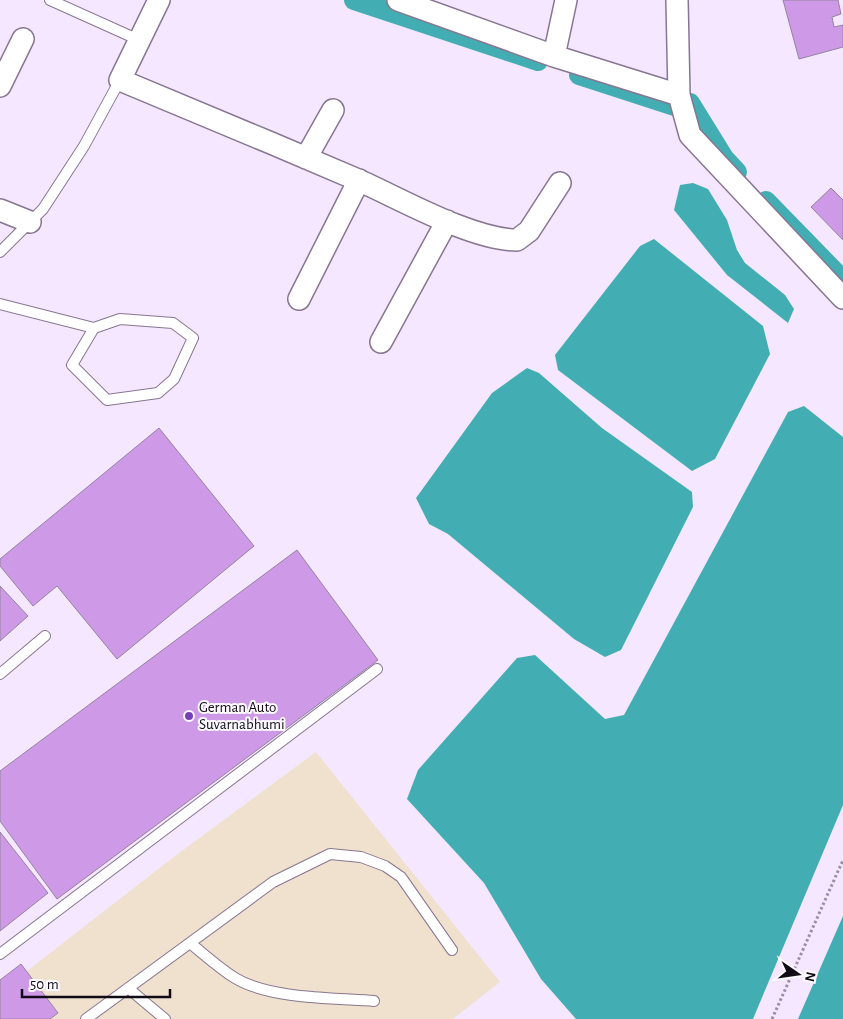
<svg xmlns="http://www.w3.org/2000/svg" width="843" height="1019" font-family="'Alegreya Sans',sans-serif">
  <rect width="100%" height="100%" fill="#f5e7ff"/>
  <path fill="#efe1cd" d="M316 752 500 982 453 1019H0V992L175 856Z"/>
  <path fill="#42aeb3" d="M693 183 708 189 727 220 737 250 745 263 785 295 794 309 788 323 727 275 674 210 680 185Z
    M654 239 763 326 770 354 715 459 692 471 558 370 555 355 640 246Z
    M527 368 539 373 602 428 692 492 693 507 621 650 605 657 574 639 448 534 429 524 416 498 492 393Z
    M804 406 843 437V805L753 1019H576L541 979 484 883 407 799 418 770 517 658 535 655 605 719 624 715 788 412Z
    M843 916V1019H798Z"/>
  <g fill="none" stroke-linecap="round" stroke-linejoin="round">
    <path stroke="#42aeb3" stroke-width="20" d="M354 0 538 61
      M579 75 696 113
      M690 103 724 158 737 172
      M766 201 843 280"/>
  </g>
  <path fill="#ce9ae8" stroke="#94839e" d="M783 0H838L841 14 832 17 834 27 843 25V47L799 59Z
    M831 188 843 200V240L811 207Z
    M159 428 254 546 117 659 57 586 33 606 0 566V559Z
    M297 550 378 660 57 899 0 821V771Z
    M0 586 28 616 0 641Z
    M0 832 48 893 0 931Z
    M21 964 58 1013 50 1019H0V980Z"/>
  <g fill="none" stroke-linecap="round" stroke-linejoin="round">
    <defs>
      <path id="service" d="M50 0 139 40
        M0 252 43 209 84 146 120 80
        M0 304 94 328 120 319 173 323 193 338 174 379 158 393 107 400 72 365 94 328
        M0 674 45 636
        M190 943C205 955 219 968 235 978 269 999 335 998 374 1001
        M0 954 377 669
        M128 988 165 1019
        M86 1019 273 882 330 854 361 857 385 866 401 877 452 950"/>
      <path id="minor" d="M159 0 120 80C199 113 279 146 358 180 401 199 472 240 517 240L529 231 560 183
        M398 0 554 56 566 0
        M677 0 679 95 690 135 843 298
        M554 56 679 95
        M0 86 23 39
        M306 158 333 110
        M0 210 30 222
        M299 299 359 180
        M381 342 447 221"/>
    </defs>
    <use href="#service" stroke="#877691" stroke-width="12"/>
    <use href="#minor" stroke="#877691" stroke-width="24"/>
    <path stroke="#9a8fa2" stroke-width="3" stroke-dasharray="2.5 2.5" stroke-linecap="butt" d="M772 1019 843 860"/>
    <use href="#service" stroke="#fff" stroke-width="10"/>
    <use href="#minor" stroke="#fff" stroke-width="21"/>
  </g>
  <circle fill="#7840b7" stroke="#fcf9ff" stroke-width="2" cx="189" cy="716" r="5"/>
  <g text-anchor="middle" dominant-baseline="central" stroke-width="4" stroke-linejoin="round" paint-order="stroke">
    <g font-size="15" fill="#110b15" stroke="#fcf9ff" text-anchor="start">
      <text x="199" y="707">German Auto<tspan x="199" dy="17">Suvarnabhumi</tspan></text>
    </g>
  </g>
  <g transform="translate(798 974) rotate(103)" stroke="#fcf9ff" stroke-width="4" paint-order="stroke">
  <path d="M0-4L9 19L0 12L-9 19Z" fill="#110b15"/>
  <text y="-8" font-size="14" font-weight="bold" text-anchor="middle" fill="#110b15">N</text>
  </g>
  <path d="M22 989v8h148v-8" fill="none" stroke="#110b15" stroke-width="2.5"/>
  <text x="30" y="989" font-size="15" fill="#110b15" stroke="#fcf9ff" stroke-width="4" paint-order="stroke">50 m</text>
</svg>
